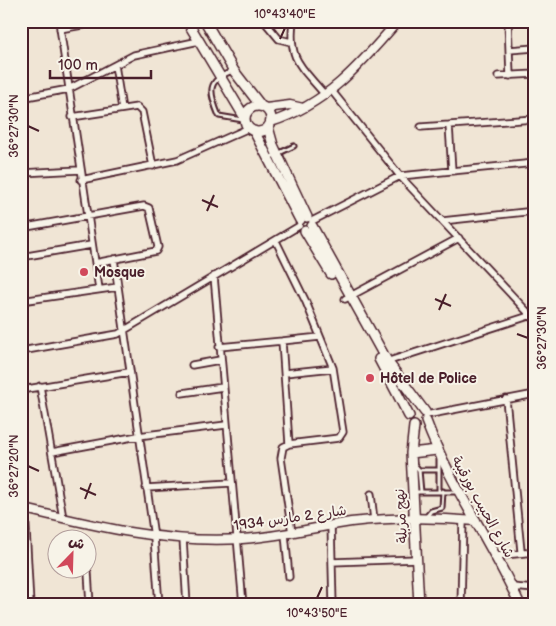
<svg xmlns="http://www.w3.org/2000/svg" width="556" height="626" font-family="'Balsamiq Sans','Playpen Sans Arabic',sans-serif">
  <rect width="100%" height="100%" fill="#f0e5d5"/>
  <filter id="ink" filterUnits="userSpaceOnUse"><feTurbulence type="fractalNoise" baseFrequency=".02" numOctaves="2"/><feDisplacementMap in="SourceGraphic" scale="10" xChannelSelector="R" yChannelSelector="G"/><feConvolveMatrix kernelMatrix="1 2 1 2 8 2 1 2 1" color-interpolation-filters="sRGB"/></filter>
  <g filter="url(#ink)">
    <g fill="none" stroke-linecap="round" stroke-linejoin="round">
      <defs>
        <path id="service" d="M233 71C206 80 209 92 219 116L243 120
          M269 158 294 146
          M439 457V491
          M414 464 419 470 421 492H414
          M419 470H437
          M421 492H457
          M426 517 431 511 442 508 443 491"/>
        <path id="minor" d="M59 21 99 289
          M264 21 279 39 291 42
          M293 21C288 61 301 66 325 95
          M508 21 510 76
          M60 29 105 21
          M509 50 535 48
          M21 58 26 97
          M115 65 122 109
          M498 76 535 74
          M332 91 400 176 535 320
          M21 98 69 89 134 55 199 41
          M72 117 137 107 142 112 153 166
          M449 125 452 171
          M421 127 535 119
          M21 173 80 170
          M81 180 177 160 249 128
          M312 221 400 176 535 163
          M442 221 535 211
          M21 228 144 206 149 208 158 247 156 251 95 263
          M276 241 306 302 333 368 343 432 339 438 289 444
          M21 257 91 245
          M114 259 154 537 159 605
          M214 276 243 605
          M345 299 459 238
          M21 301 118 287
          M219 347 282 341
          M21 351 118 334 299 226
          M386 362 532 315
          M192 365 220 360
          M285 373 333 368
          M40 386 63 518
          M21 390 129 372
          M182 393 223 387
          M506 399 521 551
          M426 415 535 394
          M52 452 138 436 226 425
          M146 488 231 483
          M371 494 374 520
          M25 509 30 605
          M331 525 333 605
          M292 533 281 458 283 447 289 444 282 341 320 337
          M285 534 289 577
          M183 539 187 605
          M495 556 535 552
          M332 562 417 559
          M88 572 90 605
          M512 587 535 589
          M461 605 463 520"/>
        <path id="tertiary" d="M266 108 290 105 303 108
          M271 122C327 104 360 65 398 21
          M21 508C95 526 166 544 242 539 279 537 315 527 351 522 394 517 433 517 476 521"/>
        <path id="secondary" d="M187 21 245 118
          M205 21 234 71 261 106
          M245 119a13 13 0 1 1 26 0a13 13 0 1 1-26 0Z
          M268 127 273 145 307 217
          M254 131 300 220
          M312 226 387 361 425 412
          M305 231 331 274
          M379 359 409 416
          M426 421C450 486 492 542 520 605
          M414 426 411 453 419 605
          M411 453 437 450"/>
      </defs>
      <use href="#service" stroke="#4a1f2b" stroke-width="7"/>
      <use href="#minor" stroke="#4a1f2b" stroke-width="9"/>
      <use href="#tertiary" stroke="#4a1f2b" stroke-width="11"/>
      <use href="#secondary" stroke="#4a1f2b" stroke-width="12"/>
      <use href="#service" stroke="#f7f3e8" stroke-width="3"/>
      <use href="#minor" stroke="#f7f3e8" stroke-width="5.5"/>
      <use href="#tertiary" stroke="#f7f3e8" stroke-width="8"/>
      <use href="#secondary" stroke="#f7f3e8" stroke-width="9"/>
    </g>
  </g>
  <path fill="none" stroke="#4a1f2b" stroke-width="2" d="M280 39 285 28M28 126 39 131M202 200 218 207M207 211 214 195M435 299 451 306M439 310 446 294M517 334 528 338M28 466 39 471M80 488 96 495M85 499 91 483M317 598 322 587"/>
  <g fill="#d1495b" stroke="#f7f3e8" stroke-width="2">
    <circle cx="84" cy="272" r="5"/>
    <circle cx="370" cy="378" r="5"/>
  </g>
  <g text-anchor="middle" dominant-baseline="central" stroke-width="4" stroke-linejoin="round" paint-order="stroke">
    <g font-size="14" font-weight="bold" fill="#4a1f2b" stroke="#f7f3e8" text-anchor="start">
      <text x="94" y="272">Mosque</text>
      <text x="380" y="378">Hôtel de Police</text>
    </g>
    <g font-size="14" fill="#4a1f2b" stroke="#f7f3e8">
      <text transform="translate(483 507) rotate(61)">شارع الحبيب بورقيبة</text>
      <text transform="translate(401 516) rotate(-93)">نهج مربلة</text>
      <text transform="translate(290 518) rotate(-8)">شارع 2 مارس 1934</text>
    </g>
  </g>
  <rect width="556" height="626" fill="none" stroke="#f7f3e8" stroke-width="55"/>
  <g transform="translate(72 554) rotate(23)"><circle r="24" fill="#f7f3e8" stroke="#b29e9c"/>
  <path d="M0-4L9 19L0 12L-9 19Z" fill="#d1495b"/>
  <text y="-8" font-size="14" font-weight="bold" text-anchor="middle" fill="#4a1f2b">ش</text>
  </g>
  <path d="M50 70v8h101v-8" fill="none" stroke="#4a1f2b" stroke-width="2.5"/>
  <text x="58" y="70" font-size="15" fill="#4a1f2b" stroke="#f7f3e8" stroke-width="4" paint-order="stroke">100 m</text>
  <rect x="28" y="28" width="500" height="570" fill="none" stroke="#4a1f2b" stroke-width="2"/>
  <g font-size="12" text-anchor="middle" fill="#4a1f2b">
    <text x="285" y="18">10°43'40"E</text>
    <text transform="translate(14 126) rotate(-90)" y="4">36°27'30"N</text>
    <text transform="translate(542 338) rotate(-90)" y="4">36°27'30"N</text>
    <text transform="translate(14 466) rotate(-90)" y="4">36°27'20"N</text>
    <text x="317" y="617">10°43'50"E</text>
  </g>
</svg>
